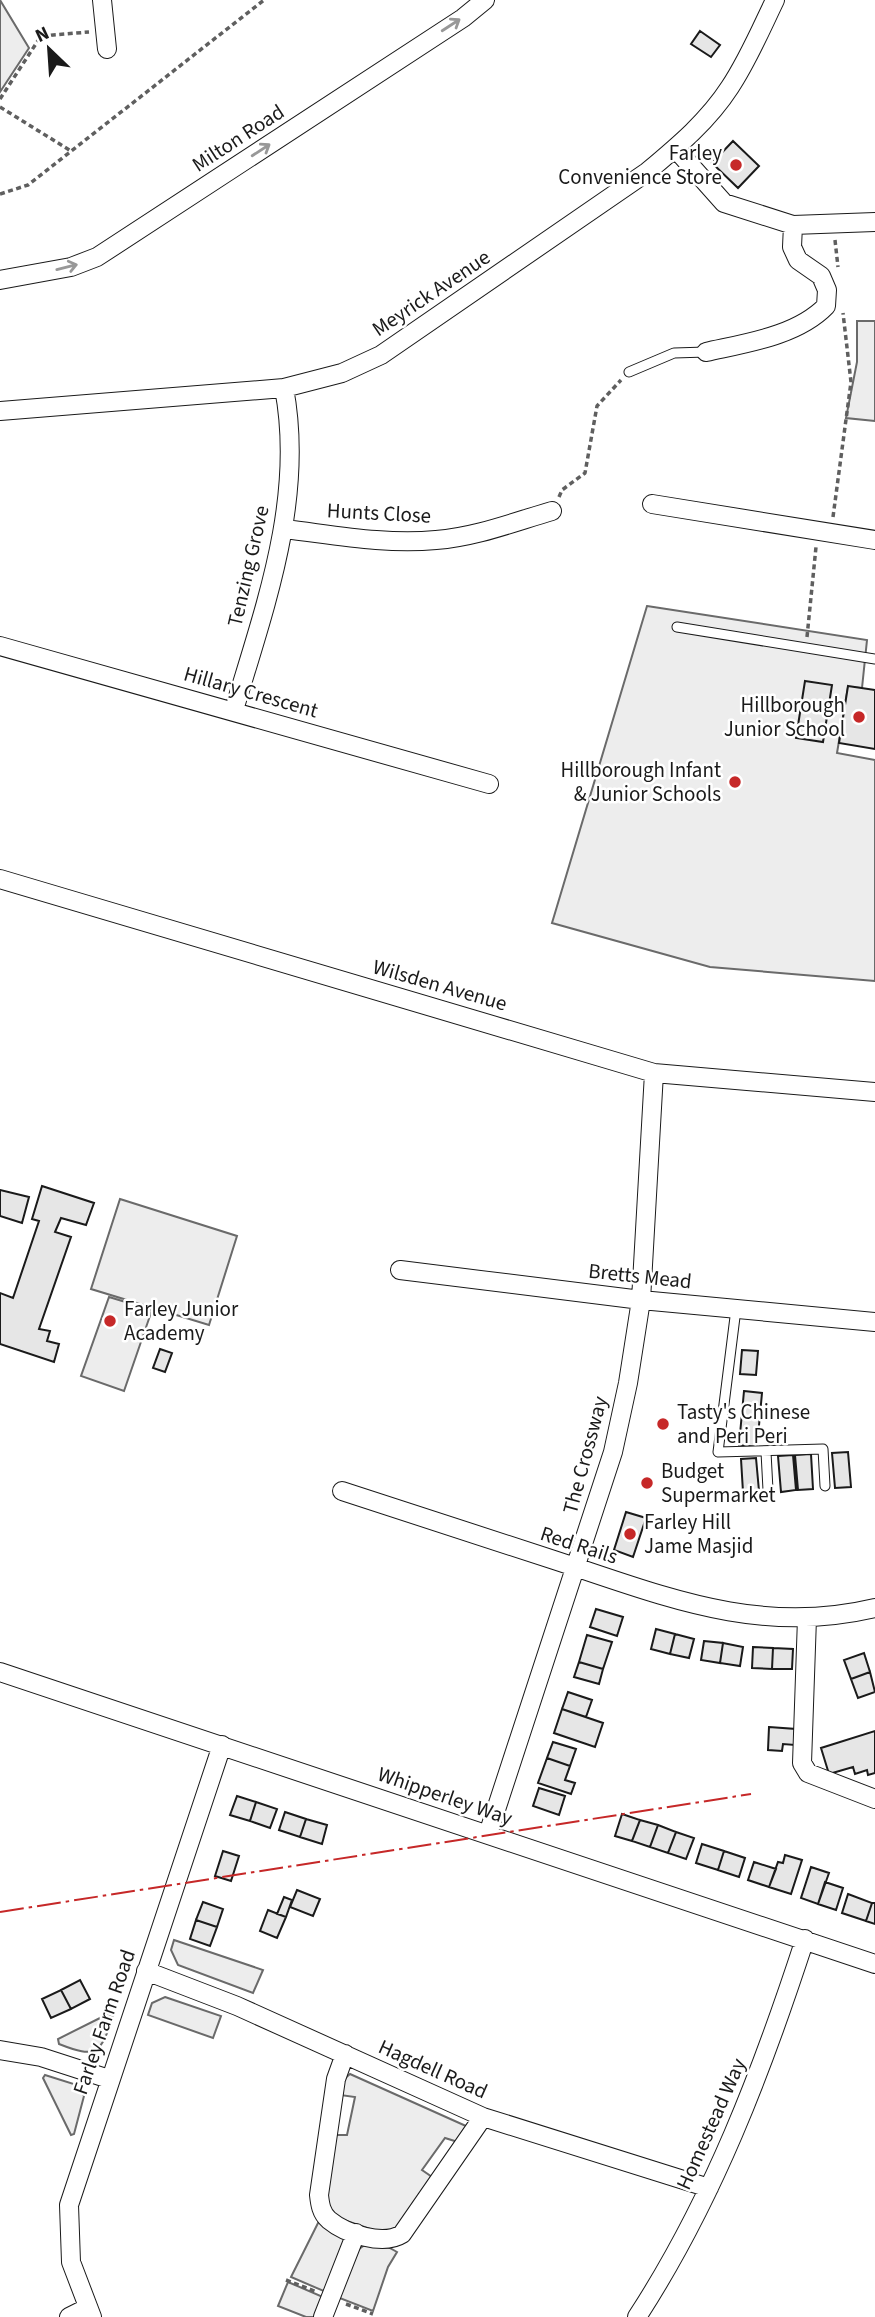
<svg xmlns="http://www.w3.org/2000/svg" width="875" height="2317" font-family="'Source Sans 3',sans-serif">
  <rect width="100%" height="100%" fill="#fff"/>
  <path fill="#ededed" stroke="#6a6a6a" stroke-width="2" d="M0 0 29 48 0 92Z
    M857 321H875V421L846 418 857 362Z
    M647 606 867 640 862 688 848 687 837 753 875 760V981L710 967 552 923Z
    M120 1199 237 1236 209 1325 91 1289Z
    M109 1297 152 1310 124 1391 81 1376Z
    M174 1940 263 1970 253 1993 178 1965 171 1950Z
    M165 1997 221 2016 213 2038 148 2015 152 2003Z
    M108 2014 113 2017C100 2054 97 2059 59 2044L58 2039Z
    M350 2074 466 2126 467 2132 458 2142 445 2138 422 2170 435 2179 398 2230 385 2234 332 2216 325 2195 334 2135H347L355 2097 340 2095 343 2080Z
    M45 2075 77 2085 84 2096 74 2134 71 2135 43 2078Z
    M320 2219 342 2236 345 2241 326 2292 291 2277Z
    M366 2244 388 2247 397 2252 388 2267 373 2311 337 2297 355 2252Z
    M288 2282 323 2297 316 2317H306L278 2306Z"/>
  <path fill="#e6e6e6" stroke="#1a1a1a" stroke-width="2" d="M700 31 720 45 711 57 691 44Z
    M733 141 759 166 738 188 712 163Z
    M805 681 832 685 823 742 796 738Z
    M848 686 875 690V749L839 743Z
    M42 1186 94 1203 86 1225 61 1218 55 1232 71 1237 39 1329 50 1331 47 1341 59 1344 54 1362 0 1344V1293L13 1298 39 1221 32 1219Z
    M0 1190 29 1197 22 1223 0 1216Z
    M160 1349 172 1353 165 1372 153 1368Z
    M742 1350 758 1351 756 1375 740 1374Z
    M744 1391 762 1393 757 1447 739 1445Z
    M848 1452 851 1487 835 1488 832 1453Z
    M811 1454 813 1489 798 1490 795 1455Z
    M793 1455 796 1490 781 1492 778 1456Z
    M756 1458 759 1491 743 1492 741 1459Z
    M626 1512 646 1518 633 1557 614 1550Z
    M596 1609 623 1617 617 1636 590 1627Z
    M656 1629 675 1634 670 1654 651 1649Z
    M675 1634 694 1639 689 1658 670 1654Z
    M587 1635 612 1642 603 1669 579 1662Z
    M704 1641 723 1643 720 1663 701 1660Z
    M723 1643 743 1647 740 1666 720 1663Z
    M753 1647 773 1648 772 1669 752 1668Z
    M773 1648 793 1649 792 1669H772Z
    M864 1653 870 1672 851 1679 844 1660Z
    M579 1662 603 1669 599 1684 574 1677Z
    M870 1672 875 1692 858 1698 851 1679Z
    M568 1692 592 1700 586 1717 562 1709Z
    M562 1709 603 1723 595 1747 554 1733Z
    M769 1727 796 1729 795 1745 783 1744 782 1751 768 1750Z
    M875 1731V1773L868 1775 867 1770 855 1774 853 1767 829 1774 821 1748Z
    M553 1742 576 1749 570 1766 547 1758Z
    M547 1758 570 1766 565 1780 575 1783 571 1794 538 1783Z
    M539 1788 565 1796 559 1815 533 1806Z
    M237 1796 256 1802 250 1821 230 1815Z
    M256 1802 277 1809 270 1828 250 1821Z
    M285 1812 306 1819 300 1837 279 1830Z
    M622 1814 640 1820 632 1841 615 1836Z
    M306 1819 327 1825 322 1844 300 1837Z
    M640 1820 658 1825 650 1847 632 1841Z
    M658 1825 676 1832 668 1853 650 1847Z
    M676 1832 694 1838 686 1859 668 1853Z
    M702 1844 724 1851 718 1870 696 1863Z
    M223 1851 239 1856 231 1881 215 1876Z
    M724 1851 745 1858 739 1877 718 1870Z
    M785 1855 802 1860 791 1894 769 1887 778 1862 783 1863Z
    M754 1862 776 1869 769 1887 748 1880Z
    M811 1867 829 1873 818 1904 801 1898Z
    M825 1882 843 1888 836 1910 818 1904Z
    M297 1890 320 1899 313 1916 290 1907Z
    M848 1894 872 1903 866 1921 842 1913Z
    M284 1897 292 1900 286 1917 277 1914Z
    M203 1902 223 1909 217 1927 196 1920Z
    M872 1903H875V1924L866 1921Z
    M268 1910 286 1917 277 1938 260 1931Z
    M196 1920 217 1927 210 1946 190 1939Z
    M80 1980 90 1999 71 2009 61 1990Z
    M61 1990 71 2009 51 2018 42 1999Z"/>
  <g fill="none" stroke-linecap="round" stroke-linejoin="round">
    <defs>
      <path id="lane" d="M629 372 674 353 706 352
        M677 627 875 659
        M736 1309 718 1452 823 1449 825 1486
        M766 1452 768 1490"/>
      <path id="street" d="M102 0 107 49
        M675 148 724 203 793 225 875 222
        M0 280 71 267 97 257 463 18 485 0
        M706 352C746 343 797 336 826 306L827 290 821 276 798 260 792 247 793 225
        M0 411 284 388 342 373 381 355 647 172C678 146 708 121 730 87 748 60 761 29 775 0
        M652 504 875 540
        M285 529C335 535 386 545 436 540 476 537 514 522 552 511
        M0 646 489 784
        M234 710C265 606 305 498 284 388
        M0 879 654 1073 875 1092
        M400 1270 641 1300 875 1322
        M342 1491C413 1514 484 1537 554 1560 664 1596 758 1636 875 1608
        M807 1618 802 1763 808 1773 875 1799
        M0 1672 875 1964
        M488 1834 613 1452 628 1383 641 1300 654 1073
        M146 1971 237 2006 483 2117 709 2188
        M0 2050 41 2057 109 2079
        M345 2054 336 2079 319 2195C320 2204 321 2213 329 2220 346 2234 383 2246 402 2234L483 2117
        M69 2317 87 2308
        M92 2317 71 2262 69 2205 222 1745
        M323 2317 356 2233
        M637 2317C713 2200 762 2071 805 1939"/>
    </defs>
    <use href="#lane" stroke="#1a1a1a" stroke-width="11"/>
    <use href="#street" stroke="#1a1a1a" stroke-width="20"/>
    <path stroke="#5f5f5f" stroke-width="3.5" stroke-dasharray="5 3.5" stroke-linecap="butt" d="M0 99 41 36 89 32
      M0 107 71 151
      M0 194 28 185 264 0
      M835 240 838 267
      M559 497 562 490 585 473 597 406 621 380
      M833 517 851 382 843 313
      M807 637 816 547
      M286 2280 317 2292
      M346 2304 373 2314"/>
    <use href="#lane" stroke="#fff" stroke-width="9"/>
    <use href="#street" stroke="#fff" stroke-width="18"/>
    <path stroke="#c62828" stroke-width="2" stroke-dasharray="24 5 3.5 5" stroke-linecap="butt" d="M0 1912 751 1794"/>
  </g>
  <defs><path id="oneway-shaft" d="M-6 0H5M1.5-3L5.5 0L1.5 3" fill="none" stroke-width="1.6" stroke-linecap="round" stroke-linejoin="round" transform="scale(1.75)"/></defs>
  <g stroke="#989898">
    <use href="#oneway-shaft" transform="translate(451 25) rotate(-33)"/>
    <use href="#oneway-shaft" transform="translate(261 150) rotate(-33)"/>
    <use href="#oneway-shaft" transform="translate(67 267) rotate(-14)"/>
  </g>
  <g fill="#c62828" stroke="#fff" stroke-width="2.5">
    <circle cx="736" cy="165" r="7"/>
    <circle cx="859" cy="717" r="7"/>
    <circle cx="735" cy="782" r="7"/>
    <circle cx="110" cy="1321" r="7"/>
    <circle cx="663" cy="1424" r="7"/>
    <circle cx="647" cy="1483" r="7"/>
    <circle cx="630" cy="1534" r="7"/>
  </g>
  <g text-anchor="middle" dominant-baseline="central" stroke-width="5" stroke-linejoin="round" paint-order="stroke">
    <g font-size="21" fill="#1a1a1a" stroke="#fff">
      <text transform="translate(238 138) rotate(-33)">Milton Road</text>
      <text transform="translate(431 293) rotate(-34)">Meyrick Avenue</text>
      <text transform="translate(379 513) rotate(3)">Hunts Close</text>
      <text transform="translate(248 566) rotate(-77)">Tenzing Grove</text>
      <text transform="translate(251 692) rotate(16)">Hillary Crescent</text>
      <text transform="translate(440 985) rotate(16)">Wilsden Avenue</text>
      <text transform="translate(640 1276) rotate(6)">Bretts Mead</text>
      <text transform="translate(585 1455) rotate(-75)">The Crossway</text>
      <text transform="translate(579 1545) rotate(18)">Red Rails</text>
      <text transform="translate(445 1796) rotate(19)">Whipperley Way</text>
      <text transform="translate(104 2022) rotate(-71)">Farley Farm Road</text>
      <text transform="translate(433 2069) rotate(24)">Hagdell Road</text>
      <text transform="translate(711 2124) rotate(-66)">Homestead Way</text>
    </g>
    <g font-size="21" fill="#1a1a1a" stroke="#fff" text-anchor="start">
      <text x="722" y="153" text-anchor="end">Farley<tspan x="722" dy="24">Convenience Store</tspan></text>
      <text x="845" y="705" text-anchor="end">Hillborough<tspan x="845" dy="24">Junior School</tspan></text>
      <text x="721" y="770" text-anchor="end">Hillborough Infant<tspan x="721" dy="24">&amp; Junior Schools</tspan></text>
      <text x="124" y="1309">Farley Junior<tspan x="124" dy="24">Academy</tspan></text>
      <text x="677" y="1412">Tasty's Chinese<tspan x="677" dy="24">and Peri Peri</tspan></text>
      <text x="661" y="1471">Budget<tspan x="661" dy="24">Supermarket</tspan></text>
      <text x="644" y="1522">Farley Hill<tspan x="644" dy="24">Jame Masjid</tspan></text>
    </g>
  </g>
  <g transform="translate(49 49) rotate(335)" stroke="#ffffff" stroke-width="5" paint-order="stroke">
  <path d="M0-5L12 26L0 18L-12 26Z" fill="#1a1a1a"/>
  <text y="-10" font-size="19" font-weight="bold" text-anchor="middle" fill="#1a1a1a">N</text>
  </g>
</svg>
